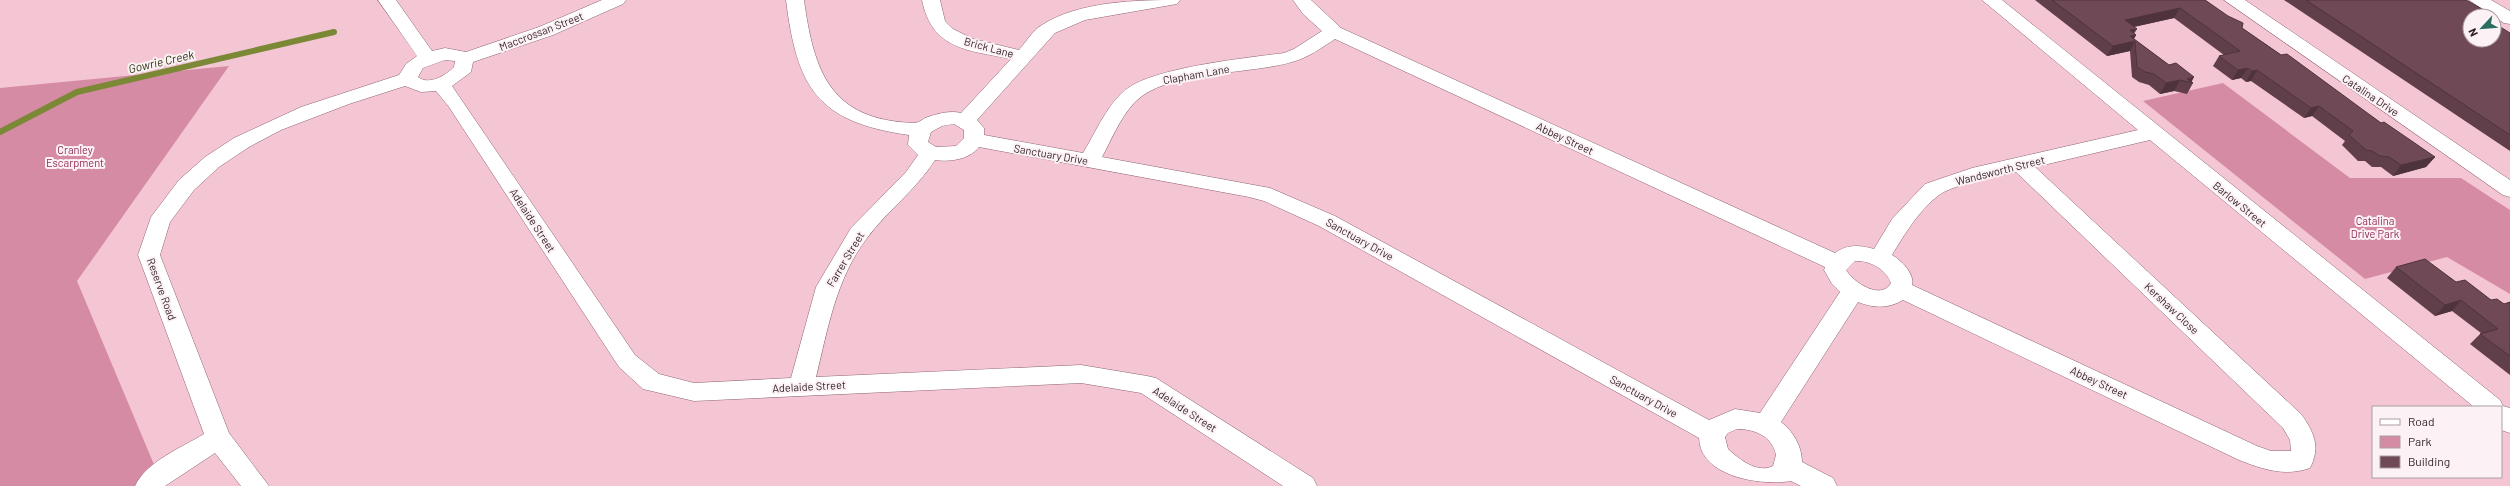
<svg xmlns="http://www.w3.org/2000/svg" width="2510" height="486" font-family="Barlow,sans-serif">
  <rect width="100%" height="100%" fill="#f4c6d4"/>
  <path fill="#d58ba4" d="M229 66 77 281 163 486H0V88Z
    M2223 83 2350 178H2461L2510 210V294L2447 257 2365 279 2143 101Z"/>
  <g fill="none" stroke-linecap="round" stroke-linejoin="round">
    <path stroke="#7b8937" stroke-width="6" d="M0 132 77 92 334 32"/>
    <defs>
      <path id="minor" d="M378 0H396L432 51 445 48 466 52 539 27 602 0H626L623 4 553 35 473 62 471 72 452 86 635 355 659 374 694 383 791 378 816 287 851 228 906 172 918 155 908 145 909 135C817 122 797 88 786 0H804C814 72 830 120 914 123 918 123 922 120 925 118 936 114 950 110 961 113L1011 59C968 50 932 50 922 0H940L945 21 953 29 973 39 1019 50C1026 42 1033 30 1042 25 1079 1 1138 0 1180 0L1177 4 1171 5 1085 20 1055 33 977 120 984 128V135L1083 153C1096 132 1108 102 1128 88 1158 67 1246 58 1284 53L1294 49 1322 31 1303 14 1293 0H1311L1341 28 1835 253C1847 244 1860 245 1874 249L1892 219 1925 184 1972 168 2138 130 1982 0H2002L2500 400 2503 406 2510 408V433L2501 430V407H2474L2150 140 2035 167 2301 414C2314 432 2321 447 2310 468 2285 477 2262 469 2239 460L1903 300C1888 309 1873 308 1858 302L1781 422C1793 431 1802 446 1802 462L1833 478 1837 486H1801L1791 481C1761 486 1700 477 1699 438L1319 226 1264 201 1249 197 979 147C969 160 949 162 935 160 915 191 888 210 867 238 836 279 828 328 816 377L1081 365 1147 376 1156 378 1313 478 1317 486H1283L1141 393 1081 383 694 401 643 389 619 367 449 107 436 91 421 92 405 86 349 104 281 130 249 147 219 167 194 190 170 222 160 255 229 433 269 486H241L215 453 165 486H135C147 461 181 448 204 434L138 255 151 217 179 180 205 157 234 138 301 107 399 75 406 64 417 56ZM1335 39 1825 267 1824 270 1832 284 1840 292 1760 413 1735 409 1709 420 1335 216 1270 188 1102 157C1113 137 1123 110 1142 96 1176 71 1252 74 1292 62 1308 58 1321 48 1335 39ZM445 60 455 61 454 67C446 75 429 86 418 77L423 68ZM954 124 964 130V138L956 146 936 147 928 142 931 132 942 126ZM2016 172 2283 428 2290 440 2291 451H2271L2257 446 1912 285C1915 274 1901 260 1892 255 1904 235 1919 210 1939 195 1952 185 1998 176 2016 172ZM1855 261C1869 260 1886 269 1891 283 1881 301 1853 282 1846 270ZM1737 429C1755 429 1772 436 1776 455L1773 466C1757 474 1739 459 1728 449L1725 437 1728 433Z
        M2224 0H2245L2510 180V197L2503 195Z
        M2469 0H2491L2510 11V24L2504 23Z"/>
    </defs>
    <use href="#minor" stroke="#8e6472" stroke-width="1"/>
    <use href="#minor" fill="#fff" fill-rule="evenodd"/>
  </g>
  <path fill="#603f4a" d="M2035 0H2205L2242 28 2381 123 2435 157 2426 167 2393 176 2381 167H2372L2365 161H2358L2342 145 2345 141 2312 116 2304 118 2251 81 2246 82 2241 78 2232 80 2213 66 2219 56 2224 55 2174 18 2134 27V34L2136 35 2134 39 2193 83 2187 94 2174 91 2160 94 2149 85 2139 82 2132 77 2130 51 2107 56Z
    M2284 0H2466L2470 16 2510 33V151Z
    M2396 267 2456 282 2491 300 2504 304 2510 302V375L2470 344 2481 333 2452 311 2435 316 2387 278Z"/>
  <path fill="#4e333c" d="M2180 8 2174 18 2119 30 2125 20Z
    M2489 13 2486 16H2480L2481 15Z
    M2137 29 2133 35H2136L2132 42 2135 41 2130 51 2107 56 2113 46 2130 30Z
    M2248 68 2241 78 2232 80 2238 70Z
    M2257 70 2251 81 2246 82 2252 71Z
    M2194 77 2191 83 2187 79Z
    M2180 80 2174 91 2160 94 2166 83Z
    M2319 106 2312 116 2304 118 2311 108Z
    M2435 157 2426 167 2393 176 2401 165Z
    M2461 300 2452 311 2435 316 2445 305Z"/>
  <path fill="#704956" stroke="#4e333c" d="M2052 0H2205L2228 16 2243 23 2242 28 2281 55 2287 54 2381 123 2384 122 2435 157 2401 165 2389 157 2380 156 2372 151 2366 150 2349 135 2353 131 2319 106 2311 108 2257 70 2252 71 2248 68 2238 70 2219 56 2240 51 2180 8 2125 20 2137 29 2130 30 2136 35 2130 36 2169 65 2176 63 2194 77 2187 79 2193 83 2180 80 2166 83 2154 74 2145 72 2137 67 2135 41 2113 46Z
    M2306 0H2466L2489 13 2481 15 2482 16H2470V40H2494V23L2510 33V135Z
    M2425 259 2456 282 2465 280 2491 300 2497 299 2504 304 2510 302V356L2480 334 2498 329 2461 300 2445 305 2396 267Z"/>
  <g text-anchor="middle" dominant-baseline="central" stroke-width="4" stroke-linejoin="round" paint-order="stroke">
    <g font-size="11" fill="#301f25" stroke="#fcf2f5">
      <text transform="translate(541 31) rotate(-21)">Maccrossan Street</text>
      <text transform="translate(989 47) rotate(15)">Brick Lane</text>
      <text transform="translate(1196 74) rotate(-10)">Clapham Lane</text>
      <text transform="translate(2371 95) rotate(34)">Catalina Drive</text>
      <text transform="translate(1565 138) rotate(25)">Abbey Street</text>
      <text transform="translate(1051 154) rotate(10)">Sanctuary Drive</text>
      <text transform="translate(2000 170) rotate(-14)">Wandsworth Street</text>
      <text transform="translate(2240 204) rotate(39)">Barlow Street</text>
      <text transform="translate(533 220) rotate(57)">Adelaide Street</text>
      <text transform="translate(1360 239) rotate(29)">Sanctuary Drive</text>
      <text transform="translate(845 259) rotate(-59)">Farrer Street</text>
      <text transform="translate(162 289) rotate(70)">Reserve Road</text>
      <text transform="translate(2172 308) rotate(43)">Kershaw Close</text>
      <text transform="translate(2099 382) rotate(25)">Abbey Street</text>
      <text transform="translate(809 386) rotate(-3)">Adelaide Street</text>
      <text transform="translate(1644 396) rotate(29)">Sanctuary Drive</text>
      <text transform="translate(1185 409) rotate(33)">Adelaide Street</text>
    </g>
    <g font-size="11" fill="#902d57" stroke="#fcf2f5">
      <text x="75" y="149">Cranley<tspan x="75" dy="13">Escarpment</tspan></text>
      <text x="2375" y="220">Catalina<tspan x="2375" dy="13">Drive Park</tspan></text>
    </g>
    <g font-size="12" font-style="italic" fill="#313714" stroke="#fcf2f5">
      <text transform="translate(161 61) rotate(-13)">Gowrie Creek</text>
    </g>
  </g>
  <rect x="2372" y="406" width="130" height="72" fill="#fcf2f5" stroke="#aa9ea2"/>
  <rect x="2380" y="419" width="20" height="6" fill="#ffffff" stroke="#aa9ea2"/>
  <text x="2408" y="426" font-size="12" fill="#301f25">Road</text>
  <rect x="2380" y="436" width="20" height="12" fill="#d58ba4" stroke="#aa9ea2"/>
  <text x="2408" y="446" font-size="12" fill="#301f25">Park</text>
  <rect x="2380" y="456" width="20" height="12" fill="#704956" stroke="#aa9ea2"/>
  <text x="2408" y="466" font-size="12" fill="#301f25">Building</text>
  <g transform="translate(2482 28) rotate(244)"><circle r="19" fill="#fcf2f5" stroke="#aa9ea2"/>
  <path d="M0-3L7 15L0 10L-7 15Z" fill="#2a6e61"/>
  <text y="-6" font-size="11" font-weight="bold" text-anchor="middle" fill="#301f25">N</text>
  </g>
</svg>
